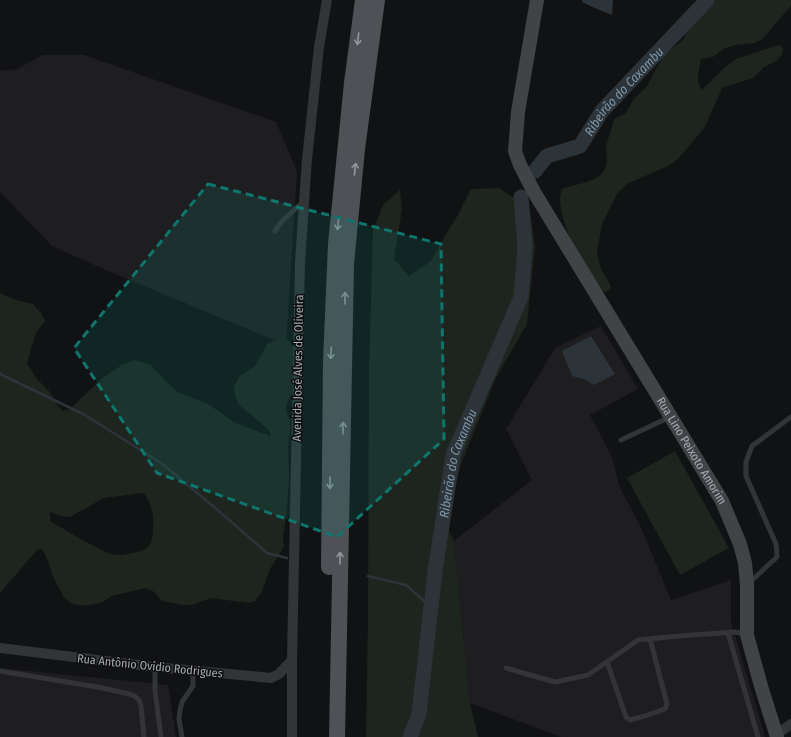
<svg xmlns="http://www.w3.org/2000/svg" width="791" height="737" font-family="'Fira Sans Condensed',sans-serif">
  <rect width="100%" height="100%" fill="#111213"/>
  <path fill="#1e1e20" d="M43 55H84L276 122 297 171 286 345 108 271 52 246 0 192V71L17 69Z
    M601 326 638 389 590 415 612 457 620 488 640 525 671 600 731 580V622L765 737H561L470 703 454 541 532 480 506 429 555 348Z
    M0 668 168 685 176 737H0Z"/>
  <path fill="#1e251f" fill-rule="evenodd" d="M704 0H791V6L762 39 755 43 735 45 723 49 713 57 701 59C699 70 695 81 702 90L725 67 736 59 775 46 780 45 783 48 782 54 777 61 764 67 753 78 722 88 705 127 678 159 668 166 627 184 617 194 602 224 597 252 600 267 610 284 611 288 608 291 605 292C584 281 560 221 560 198 560 195 561 192 562 189 573 185 588 183 598 177 612 167 604 156 607 143 609 135 612 127 614 119L625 114 634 99 647 86 663 56 682 41 703 7Z
    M499 188 530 209 535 247 527 324 496 378 461 464 446 525 454 541 470 703 478 737H366L368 621 369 371 373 230 383 205 400 190 402 209 394 259 409 276 431 261 444 237 458 215 471 189Z
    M0 293 16 300 33 304 41 313 45 321 36 333 27 363 36 378 50 392 58 406 63 411 70 409 101 379 122 365 134 360 151 365 169 385 178 392 208 404 235 423 270 436 271 434 267 428 239 405 235 396 234 387 239 377 255 366 268 343 281 338H285L290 342 294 350 292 391 285 409 290 421V433L288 448 289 477 286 519 283 535 284 547 270 569 262 592 255 601 249 603 211 598 192 605H183L162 601 153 591 145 588 112 596 101 603 82 606 70 603 64 597 54 579 45 554 42 550 38 549 0 593ZM143 493C151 500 154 516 153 527 152 545 151 550 132 553 127 554 122 555 117 555 101 553 67 530 51 522L50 512 61 516 70 517 104 498Z
    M675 451 729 548 680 575 627 478Z"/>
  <path fill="#2c343a" d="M582 0H613L612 15 597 9 582 2Z
    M591 336 615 374 594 385 584 379 572 376 562 351Z"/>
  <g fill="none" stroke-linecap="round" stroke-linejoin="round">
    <path stroke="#2c343a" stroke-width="2.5" d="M0 374 85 415 161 463 213 506 267 553 287 558
      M368 576 406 585 431 607"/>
    <g stroke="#2c343a" stroke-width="15">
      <path id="s1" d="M535 171 547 156 580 146 602 111 707 0"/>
      <path id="s2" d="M410 737 419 714 435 571 453 455 521 297 525 247 521 197"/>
    </g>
    <path stroke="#333437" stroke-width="5" d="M275 231 282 221 303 202
      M621 440 670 417
      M749 583 777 557 776 544 746 476V462L752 446 791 417
      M728 633 758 737
      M607 662 626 717 630 720 645 716 665 709 667 704 650 639
      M155 667V691L161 737
      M506 668 555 682 588 675 638 640 679 636 735 632 746 634
      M0 671 103 688 133 695 139 700 141 706 144 737
      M182 737 179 719 180 710 182 702 193 686V671"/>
    <path stroke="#333437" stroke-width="10" d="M0 648 155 667 271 678 279 674 292 660
      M776 735 791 724
      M292 737V660L300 262 307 159 319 47 327 0"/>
    <path stroke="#414347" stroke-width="14" id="s3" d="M537 0 518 112 515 151 520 165 534 192 722 501 740 544 745 563 747 585V635L761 686 777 737"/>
    <path stroke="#4f5156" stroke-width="16" d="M329 567 331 361 336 244 352 83 363 0
      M337 737 346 264 357 149 377 0"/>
  </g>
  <defs><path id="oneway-shaft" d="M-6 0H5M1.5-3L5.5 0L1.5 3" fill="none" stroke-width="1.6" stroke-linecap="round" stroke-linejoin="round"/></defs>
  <g stroke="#9397a0">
    <use href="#oneway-shaft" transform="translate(358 39) rotate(97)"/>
    <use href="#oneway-shaft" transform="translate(355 169) rotate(-84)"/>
    <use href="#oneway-shaft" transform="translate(338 224) rotate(96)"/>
    <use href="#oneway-shaft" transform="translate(345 298) rotate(-89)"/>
    <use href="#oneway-shaft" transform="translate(331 353) rotate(93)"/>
    <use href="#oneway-shaft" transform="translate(343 428) rotate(-89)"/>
    <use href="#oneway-shaft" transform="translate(330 483) rotate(91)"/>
    <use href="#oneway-shaft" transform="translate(340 558) rotate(-89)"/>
  </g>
  <path fill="#0f766e" fill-opacity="0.2" stroke="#0f766e" stroke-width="3" stroke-dasharray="8 5" stroke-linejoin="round" d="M208 184 441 244 444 439 337 537 157 473 74 348Z"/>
  <g text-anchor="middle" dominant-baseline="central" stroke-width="3" stroke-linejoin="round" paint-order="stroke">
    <g font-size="12" fill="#a4a9b2" stroke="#0d0d0e">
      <text transform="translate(298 368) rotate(-89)">Avenida José Alves de Oliveira</text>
      <text stroke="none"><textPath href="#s3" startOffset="501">Rua Lino Peixoto Amorim</textPath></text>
      <text transform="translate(150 666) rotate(6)">Rua Antônio Ovídio Rodrigues</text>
    </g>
    <g font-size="13" font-style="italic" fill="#7e97aa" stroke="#0d0d0e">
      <text stroke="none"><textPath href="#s1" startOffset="124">Ribeirão do Caxambu</textPath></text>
      <text stroke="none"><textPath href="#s2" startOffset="279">Ribeirão do Caxambu</textPath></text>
    </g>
  </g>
</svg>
